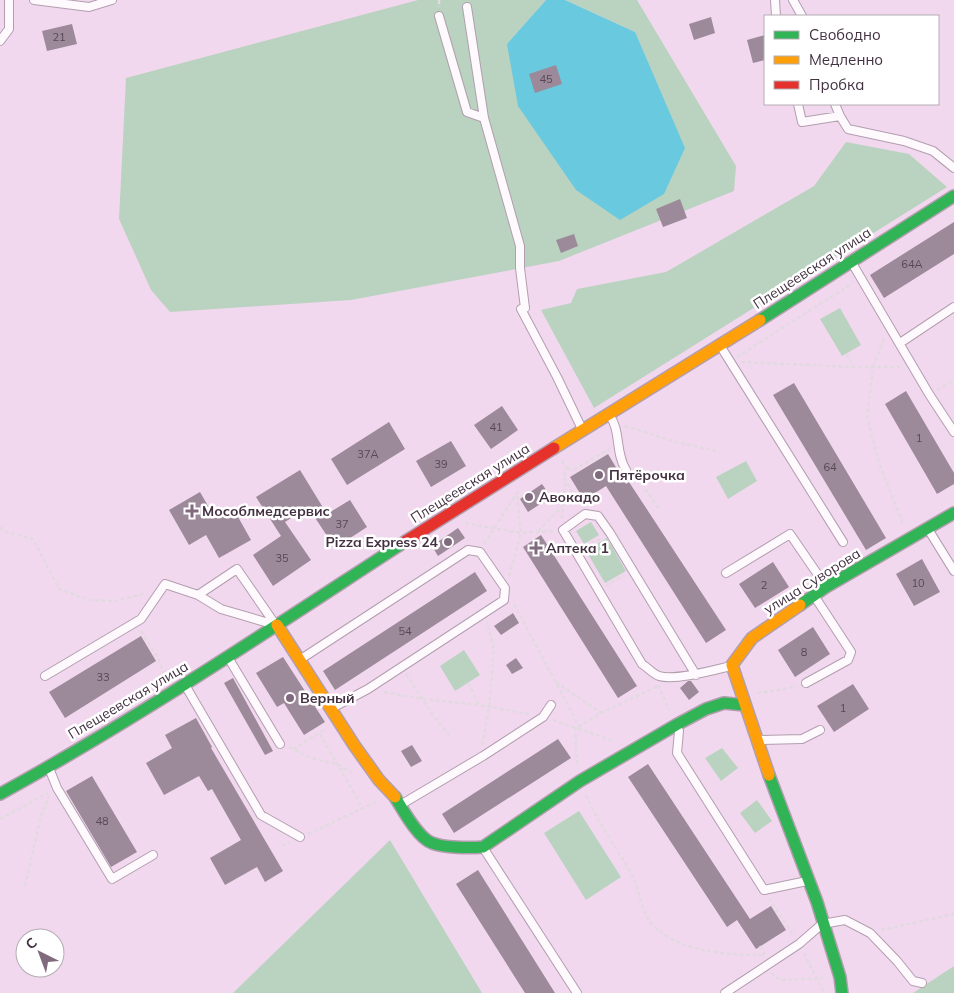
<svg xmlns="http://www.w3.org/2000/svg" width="954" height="993" font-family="Mulish,sans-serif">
  <rect width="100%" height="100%" fill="#f2d8ee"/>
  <path fill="#bad3c0" d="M418 0H546L507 44 635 32 565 0H637L736 166 734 191 559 261 351 300 170 312 151 290 119 219 126 78Z
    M846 142 909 154 947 187 594 408 541 310 571 303 577 289 666 272 814 186Z
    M840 308 861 345 842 356 820 319Z
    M746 461 757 481 728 499 716 477Z
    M591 522 599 535 584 544 576 531Z
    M607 538 626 571 605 583 586 551Z
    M464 650 480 675 455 691 440 666Z
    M722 748 738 768 721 781 705 758Z
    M757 800 772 821 755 833 740 813Z
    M579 811 621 877 586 900 544 833Z
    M390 840 482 993H233Z
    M954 966V993H913Z"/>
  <path fill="#69c9df" d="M546 0H565L635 32 685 148 664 194 620 220 576 190 518 106 507 44Z"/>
  <path fill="#9c8999" d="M711 17 715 33 694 40 689 24Z
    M72 24 77 44 47 51 42 31Z
    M765 35V60L753 63 747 40Z
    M556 65 562 84 535 93 529 74Z
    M680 199 687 218 663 227 656 209Z
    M954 222V254L884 298 870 275Z
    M574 234 578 246 561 253 556 240Z
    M794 383 886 538 866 550 773 395Z
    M906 391 954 473V484L937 494 885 404Z
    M502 406 518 430 491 449 474 425Z
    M389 422 405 449 347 485 331 459Z
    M451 441 466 466 431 487 416 461Z
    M608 454 626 484 629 482 726 630 706 643 606 486 584 500 570 477Z
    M300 470 327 514 350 500 367 527 335 548 308 507 285 522 311 560 273 586 253 555 281 536 256 497Z
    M542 484 551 497 528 512 520 499Z
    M200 492 215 518 233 508 251 540 219 558 206 535 189 545 169 510Z
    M458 528 465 538 438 556 432 546Z
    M541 535 637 686 618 698 523 547Z
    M922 559 940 592 914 606 896 574Z
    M773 562 789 587 755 608 739 584Z
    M475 572 487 591 335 690 323 671Z
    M513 613 519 623 501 635 494 626Z
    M813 627 830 654 795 677 778 650Z
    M141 636 156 661 65 718 49 692Z
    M283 657 325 722 304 735 284 703 277 707 256 673Z
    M516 658 523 668 512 674 506 665Z
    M233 678 273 751 265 755 224 683Z
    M688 681H691L699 692 689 700 680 688Z
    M853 684 869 709 834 732 817 706Z
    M196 718 212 747 211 748 283 871 265 882 257 867 225 885 210 858 241 840 212 789 208 791 199 776 164 795 146 763 172 748 165 735Z
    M558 739 571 758 454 833 442 814Z
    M412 745 422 761 411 767 401 751Z
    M648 764 750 919 771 906 786 930 756 949 737 920 727 927 628 777Z
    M92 776 137 852 111 867 66 791Z
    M478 870 555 993H525L456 884Z"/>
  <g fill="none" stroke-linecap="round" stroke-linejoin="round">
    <defs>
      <path id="lane" d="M34 0 89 7 112 0
        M775 0 776 16
        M793 0 802 16
        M467 7 484 118 520 246V268L525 308
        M439 16 467 112 484 118
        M0 41 9 29V0
        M798 104 802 122 840 116
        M835 104 840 116 848 129 904 141 933 151 954 168
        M852 263 929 394 954 432
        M521 309 557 377 582 429
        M900 343 954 307
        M721 347 843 542
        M610 416C621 431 615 453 626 470
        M928 529 954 571
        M726 573 790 534 825 585
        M198 595 237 569 275 624
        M229 659 280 744
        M301 659 468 550 480 552 505 588 504 600 368 689 334 707
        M696 675 610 533 598 516 585 514 563 530 642 664C647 667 653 674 659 676 675 681 714 670 731 666
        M45 676 141 619 165 584 198 595 221 609 272 624
        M806 683 848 660 851 652 815 597
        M185 685 261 815 300 837
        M677 727 679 731 677 753 764 890 807 881
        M758 740 802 739 820 730
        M49 768 57 788 112 879 153 855
        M402 804 483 756 543 717 551 705
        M484 849 577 993
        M725 993 799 944 822 924 845 920 870 933 897 961 913 981 922 983"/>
      <path id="fast" d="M760 320 954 196
        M800 605 826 587 954 513
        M769 775 817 902 840 977 842 993
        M0 794C140 717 272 628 406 541
        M395 797C403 810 418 838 432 843 444 848 470 848 483 847L580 781 676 725 706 709 724 703 744 705"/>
      <path id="slow" d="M554 448 760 320
        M277 625 354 745 379 780 395 797
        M769 775 732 665 752 638 800 605"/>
      <path id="jam" d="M406 541 554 448"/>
    </defs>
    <use href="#lane" stroke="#b29eaf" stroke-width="10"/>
    <use href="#fast" stroke="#b29eaf" stroke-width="14"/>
    <use href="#slow" stroke="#b29eaf" stroke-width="14"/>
    <use href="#jam" stroke="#b29eaf" stroke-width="14"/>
    <path stroke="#e2dae0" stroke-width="2.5" stroke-dasharray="4 2.5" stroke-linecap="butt" d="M439 0V7
      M884 339 873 367 867 417 879 463 903 524
      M846 354 854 367
      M737 357 853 283
      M741 362 854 367H903
      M937 390 954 380
      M625 426 676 442 716 451
      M562 461 567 469 563 476 580 506
      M567 469H575L610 449
      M634 473 660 510
      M562 519 565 480
      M465 523 521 533 554 531
      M0 527 4 531 33 539 59 589 89 600 115 601 146 593
      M538 531 562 507
      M484 544 519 490
      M585 547 602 538
      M509 576 521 533 517 495
      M606 586 624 575
      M514 604 579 726
      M141 631 159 660 165 677
      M406 674 435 718 449 735
      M556 682 601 713
      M468 683 479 705
      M658 685 669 710
      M384 692 423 699 479 705 529 714
      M757 693 774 691 796 686
      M553 720 614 741
      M320 734 363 809
      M482 745 489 708 494 649 487 622
      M289 747 311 758 339 765 353 774
      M293 749 326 729
      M577 764 575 729 601 713 658 686
      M586 795C598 824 617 848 632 875 640 890 640 911 652 924 679 953 728 955 764 955
      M0 819 48 793
      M308 834 378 801
      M282 846 289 842
      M25 886 41 816 49 796
      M769 898 793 935
      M881 930 954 914
      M760 946 765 955
      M804 953 824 993
      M771 973 780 980 823 978"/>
    <use href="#lane" stroke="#fdf9fc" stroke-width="8"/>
    <use href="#fast" stroke="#30b455" stroke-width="11"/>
    <use href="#slow" stroke="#ff9f0a" stroke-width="11"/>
    <use href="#jam" stroke="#e5322d" stroke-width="11"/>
  </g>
  <g fill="#806b7e" stroke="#fff" stroke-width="2">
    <circle cx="599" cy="475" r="5"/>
    <circle cx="529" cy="497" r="5"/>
    <path d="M189.5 503.5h5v5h5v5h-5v5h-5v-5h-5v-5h5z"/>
    <circle cx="448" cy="542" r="5"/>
    <path d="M533.5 540.5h5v5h5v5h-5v5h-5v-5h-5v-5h5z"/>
    <circle cx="290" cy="698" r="5"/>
  </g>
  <g text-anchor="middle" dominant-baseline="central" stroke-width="5" stroke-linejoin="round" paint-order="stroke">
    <g font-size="11" fill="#594757">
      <text x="59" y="37">21</text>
      <text x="546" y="79">45</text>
      <text x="912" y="264">64А</text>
      <text x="496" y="427">41</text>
      <text x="919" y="438">1</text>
      <text x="368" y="454">37А</text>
      <text x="441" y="464">39</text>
      <text x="830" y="467">64</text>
      <text x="342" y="524">37</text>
      <text x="282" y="558">35</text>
      <text x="918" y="583">10</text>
      <text x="764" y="585">2</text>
      <text x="405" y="631">54</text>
      <text x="804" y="652">8</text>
      <text x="103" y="677">33</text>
      <text x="843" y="708">1</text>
      <text x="102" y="821">48</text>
    </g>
    <g font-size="14" fill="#433141" stroke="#fff">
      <text transform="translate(812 268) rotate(-33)">Плещеевская улица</text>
      <text transform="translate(470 483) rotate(-32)">Плещеевская улица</text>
      <text transform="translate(812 581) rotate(-32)">улица Суворова</text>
      <text transform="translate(128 700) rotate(-31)">Плещеевская улица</text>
    </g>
    <g font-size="14" font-weight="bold" fill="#433141" stroke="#fff" text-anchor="start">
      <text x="609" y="475">Пятёрочка</text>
      <text x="539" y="497">Авокадо</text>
      <text x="202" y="511">Мособлмедсервис</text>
      <text x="438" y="542" text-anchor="end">Pizza Express 24</text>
      <text x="546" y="548">Аптека 1</text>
      <text x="300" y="698">Верный</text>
    </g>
  </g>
  <rect x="764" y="15" width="175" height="90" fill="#ffffff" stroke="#b4adb3"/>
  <rect x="774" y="31" width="25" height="8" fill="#30b455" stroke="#b4adb3"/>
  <text x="809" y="40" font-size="15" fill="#433141">Свободно</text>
  <rect x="774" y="56" width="25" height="8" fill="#ff9f0a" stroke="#b4adb3"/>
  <text x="809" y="65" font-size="15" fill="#433141">Медленно</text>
  <rect x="774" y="81" width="25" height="8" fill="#e5322d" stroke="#b4adb3"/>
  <text x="809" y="90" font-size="15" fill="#433141">Пробка</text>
  <g transform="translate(40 953) rotate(318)"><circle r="24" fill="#ffffff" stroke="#b4adb3"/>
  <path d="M0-4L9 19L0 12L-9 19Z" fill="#806b7e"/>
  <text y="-8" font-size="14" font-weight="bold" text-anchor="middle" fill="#433141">С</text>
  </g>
</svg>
